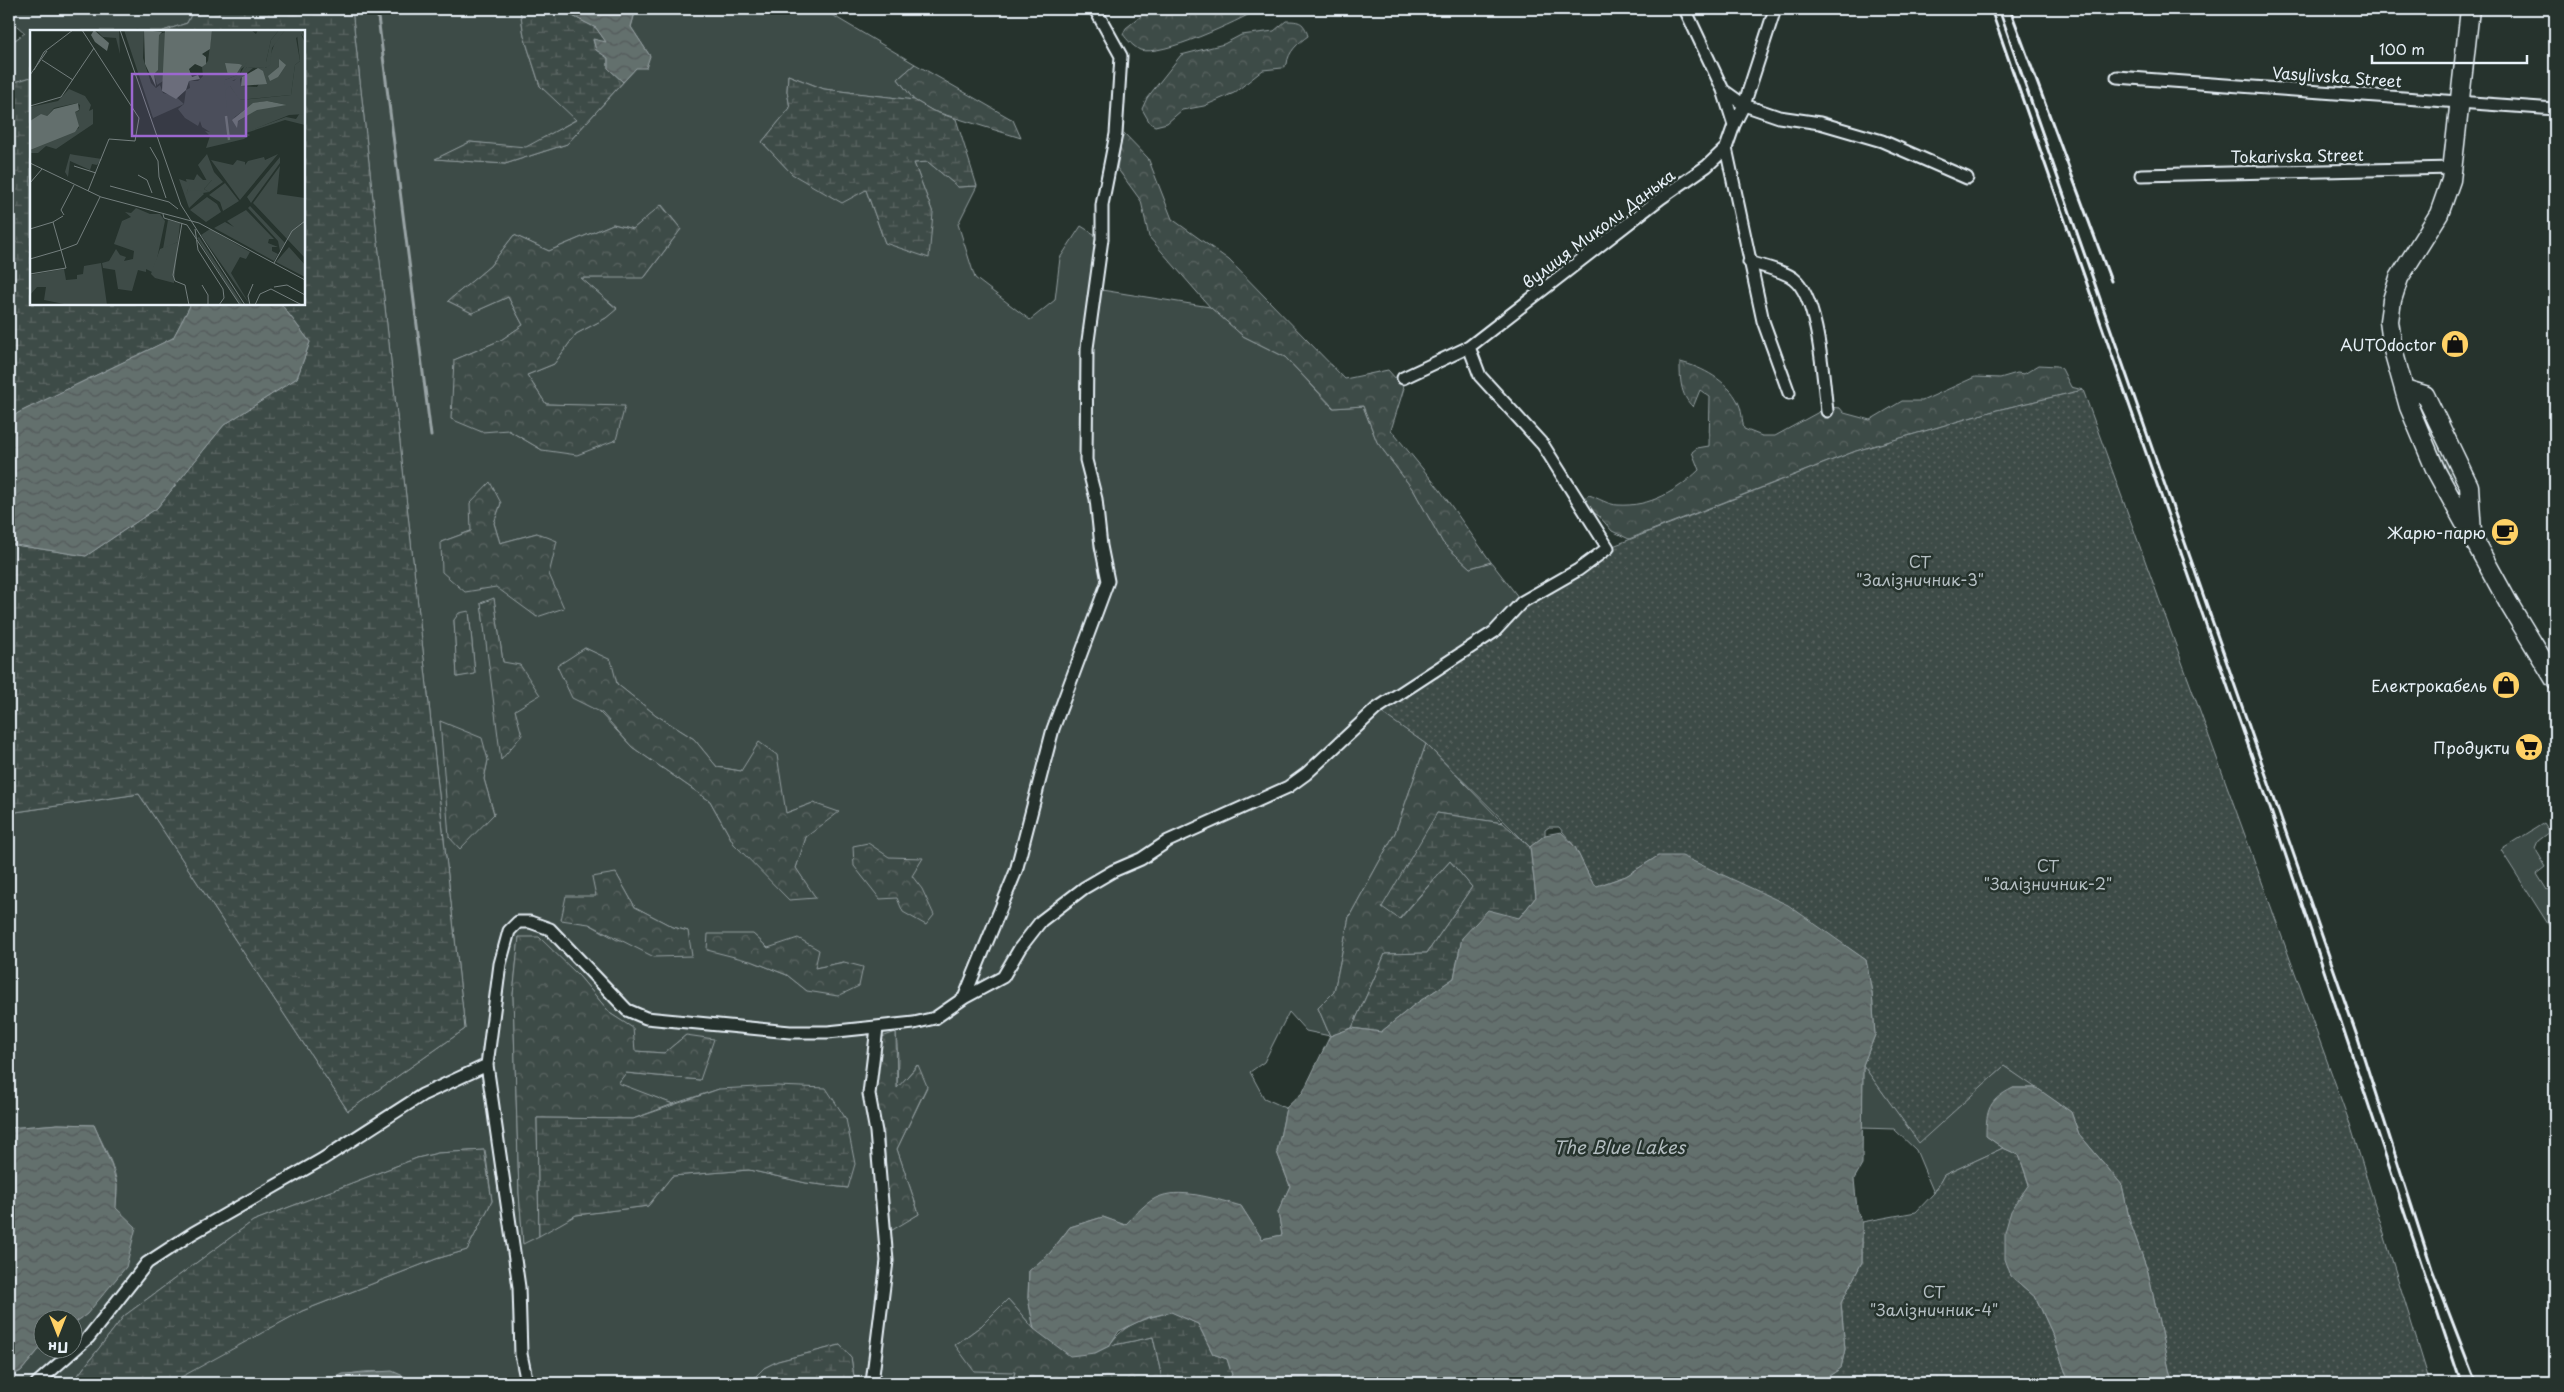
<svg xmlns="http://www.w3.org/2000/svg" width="2564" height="1392" font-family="'Playpen Sans',sans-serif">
  <defs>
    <pattern id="forest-crowns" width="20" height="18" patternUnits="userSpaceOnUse" patternTransform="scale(1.25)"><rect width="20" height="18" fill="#3e4b47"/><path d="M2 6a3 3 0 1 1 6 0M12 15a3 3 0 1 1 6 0" fill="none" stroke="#5a6562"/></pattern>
    <pattern id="wetland-marsh" width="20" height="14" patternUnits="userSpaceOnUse" patternTransform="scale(1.25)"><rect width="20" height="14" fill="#3e4b47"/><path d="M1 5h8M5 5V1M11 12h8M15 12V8" fill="none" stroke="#5a6562"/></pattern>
    <pattern id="garden-dots" width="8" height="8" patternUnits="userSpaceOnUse" patternTransform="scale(1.25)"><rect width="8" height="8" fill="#3e4b47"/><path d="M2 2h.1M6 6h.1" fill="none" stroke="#5a6562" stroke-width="1.8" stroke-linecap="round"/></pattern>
    <pattern id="water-waves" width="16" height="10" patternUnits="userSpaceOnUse" patternTransform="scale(1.25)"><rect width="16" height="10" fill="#636f6d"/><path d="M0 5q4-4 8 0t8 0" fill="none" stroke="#535a5a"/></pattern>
  </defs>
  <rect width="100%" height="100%" fill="#26332d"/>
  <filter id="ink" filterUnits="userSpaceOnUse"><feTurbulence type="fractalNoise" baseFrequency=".02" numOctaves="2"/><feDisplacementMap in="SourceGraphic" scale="10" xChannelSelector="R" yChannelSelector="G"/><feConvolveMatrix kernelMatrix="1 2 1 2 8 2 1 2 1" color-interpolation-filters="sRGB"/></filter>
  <g filter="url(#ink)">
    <path fill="#3e4b47" stroke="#939ea0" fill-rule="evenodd" d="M9 9H194L187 23 163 31H31V77L9 84V44L25 33 9 19Z
      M352 9H520L524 36 540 86 577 119 526 148 470 142 436 159 505 164 567 144 636 68 650 56 631 27 636 9H822L915 64 898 79 914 100 824 89 788 75 787 91 790 108 762 142 792 174 866 190 885 243 933 213 914 163 928 162 958 187 977 186 958 224 975 278 1030 320 1055 300 1060 258 1081 226 1102 239 1095 289 1210 307 1243 336 1285 357 1333 408 1363 406 1377 442 1414 491 1443 543 1470 568 1491 562 1522 602 1494 632 1377 709 1426 744 1395 833 1349 917 1334 992 1318 1008 1330 1036 1306 1031 1289 1012 1264 1062 1250 1072 1264 1098 1286 1108 1277 1152 1290 1186 1278 1212 1282 1235 1262 1239 1241 1206 1142 1208 1125 1225 1103 1217 1070 1227 1050 1253 1029 1271 1028 1298 1034 1329 1008 1299 981 1326 955 1345 1015 1372 1012 1383H855L851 1357 840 1345 778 1361 764 1368 749 1383H530L513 1377V1383H409L408 1378C380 1367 349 1371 323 1383H167L302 1311 436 1259 467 1250 492 1201 485 1150 438 1153 417 1158 253 1221 124 1316 72 1383H9V1377L21 1371 42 1346V1350H72L73 1324 87 1314C96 1280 118 1220 117 1187 116 1166 102 1144 94 1125L58 1124 9 1128V813L139 794 348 1111 465 1029ZM662 205 681 229 645 277 580 278 617 308 606 318 576 334 554 364 527 375 546 404 625 407 542 450 508 430 454 360 501 340 523 325 508 297 472 313 448 301 490 266 514 235 549 251 613 224 633 229ZM501 503 494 523 500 543 537 533 549 574 537 617 441 542 471 531ZM494 599 503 662 515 710 502 759 481 603ZM469 611 475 673 457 677 454 620ZM585 648 610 660 617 684 656 715 694 739 717 767 741 771 786 813 813 803 806 837 796 868 815 898 734 844 710 801 632 747 557 667ZM440 721 488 760 484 779 494 814ZM616 873 635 907 673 927 688 931 617 940 589 924 596 896ZM753 934 768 948 815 968 844 962 807 991 787 975 754 962ZM519 937 579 976 611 1014 632 1028 635 1051 664 1053 686 1035 700 1080 625 1073 618 1084 673 1104 719 1089 848 1188 806 1183 749 1170 672 1176 648 1206 576 1215 523 1243 519 1193 513 995ZM896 1032 898 1058 897 1089 917 1065 927 1087 897 1149 919 1214 889 1231 884 1134 874 1097Z
      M2415 400 2420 402 2463 495 2459 496Z
      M2544 823 2550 832 2538 841 2535 848 2546 867 2537 874 2547 890 2551 888 2555 895V935L2501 850Z
      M1863 1065 1919 1142 2004 1066 2037 1088H2013L1986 1136 2003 1148 1944 1175 1934 1193 1916 1150 1894 1129 1862 1128Z"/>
    <path fill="url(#forest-crowns)" stroke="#939ea0" d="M1150 9H1259C1238 21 1162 57 1140 50 1134 47 1127 40 1123 34L1126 28Z
      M1286 21C1300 21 1304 22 1308 36 1298 43 1288 52 1287 64L1282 68 1263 70 1234 93 1204 106 1182 110 1167 123 1155 126 1150 123 1142 109 1147 98 1181 55 1224 44 1241 35 1274 31Z
      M915 64 1013 120 1021 138 933 111 914 100 898 79Z
      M1123 132 1148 158 1172 219 1229 260 1345 379 1388 370 1404 388 1391 430 1440 490 1491 562 1470 568 1443 543 1414 491 1377 442 1363 406 1334 408 1285 357 1243 336 1210 307 1149 237 1141 201 1117 168Z
      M661 205 681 229 644 278H581L617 309 606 318 576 334 554 364 527 375 546 404 625 406 616 440 577 455 542 450 508 430 482 432 451 419 454 360 501 340 523 325 508 297 472 313 448 301 490 266 514 235 549 251 613 224 633 229Z
      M1680 362C1702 367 1728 381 1738 402 1742 409 1742 421 1744 429L1762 436H1775L1828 407 1840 408 1844 413 1870 420 1902 401H1922L1975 377 2000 378 2017 373 2024 374 2039 365 2057 366 2062 369 2071 387 2083 390 1997 410 1856 451 1629 539 1612 531 1599 516 1588 509 1584 504V498L1589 495C1598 498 1609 505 1618 505 1650 507 1677 491 1699 470L1692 452 1697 448 1709 446 1710 397 1700 390 1693 407C1680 395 1680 378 1680 362Z
      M490 482 501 503 494 523 500 543 537 533 557 541 549 574 564 608 537 617 496 587 465 592 442 572 441 542 471 531 470 503Z
      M494 598 503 662 520 665 540 695 515 710 522 735 501 760 481 603Z
      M469 611 475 674 457 677 454 620 459 613Z
      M585 648 611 660 617 684 656 715 694 739 717 767 741 771 759 742 777 755 786 813 813 803 839 812 806 837 796 868 816 898 789 900 734 844 710 801 632 747 602 713 572 698 557 666Z
      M440 721 482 738 488 760 484 779 494 814 460 849 449 837Z
      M1426 744 1503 823 1437 813 1400 919 1450 861 1472 887 1427 953 1385 954 1352 1028 1330 1036 1318 1008 1334 992 1349 917 1395 833Z
      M868 843 889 857 923 858 912 876 922 889 934 915 926 925 903 912 897 898 880 899 854 866 853 846Z
      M616 873 635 907 673 927 688 931 692 956 654 957 589 924 561 920 566 896H596L592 877Z
      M708 934H753L768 948 798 938 819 950 815 968 844 962 863 967 859 986 838 996 807 991 787 975 754 962 707 950Z
      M519 937H539L579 976 611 1014 633 1028 635 1051 664 1053 686 1035 714 1039 700 1080 626 1073 618 1083 673 1104 633 1119 537 1118 539 1236 523 1244 519 1193 513 995Z
      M896 1032 897 1088 918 1065 927 1086 897 1149 919 1214 889 1232 884 1134 874 1097 879 1038Z
      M1008 1299 1034 1329 1095 1353 1109 1346 1153 1337 1163 1383H1012L1015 1372 974 1371 955 1345 981 1326Z"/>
    <path fill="url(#wetland-marsh)" stroke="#939ea0" d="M194 9H352L465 1029 348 1111 139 794 9 813V544L86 556 157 508 224 425 297 378 310 342 281 304H304V31H163L187 23Z
      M520 9H559L596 28 607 43 593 40 596 50 608 58V68L623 82 567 144 505 164 435 159 470 142 526 147 576 120 540 86 524 36Z
      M788 75 824 89 914 100 933 111 956 119 977 186 958 187 928 162 914 163 933 213 929 258 885 243 866 190 842 203 792 174 762 142 790 108 787 91Z
      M31 77V304H191L173 338 18 413 9 420V84Z
      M1437 813 1503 823 1530 847 1536 897 1519 918 1462 938 1454 978 1414 1005 1381 1032 1352 1028 1385 954 1427 953 1472 887 1450 861 1399 919 1382 907Z
      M777 1086 826 1088 846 1119 855 1164 848 1188 806 1183 749 1170 672 1176 648 1206 576 1215 539 1236 537 1118 633 1119 719 1089Z
      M484 1150 492 1201 467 1250 436 1259 302 1311 174 1381 167 1383H72L124 1316 253 1221 417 1158 438 1153Z
      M1172 1312 1198 1324 1213 1354 1227 1359 1232 1375 1225 1383H1163L1153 1337 1109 1346C1125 1322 1144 1319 1172 1312Z
      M840 1345 851 1357 855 1383H749L764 1368 778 1361Z"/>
    <path fill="url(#garden-dots)" stroke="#939ea0" d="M2083 390 2350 1124 2430 1383H2174L2170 1374 2148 1272 2130 1222 2122 1185 2079 1134 2071 1112 2004 1066 1919 1143 1863 1065 1875 1035 1872 993 1866 960 1832 937 1658 856 1626 876 1597 886 1593 884 1575 847 1559 827H1549L1545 830V835L1530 847 1426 744 1376 709 1494 632 1522 602 1608 548 1856 451 1997 410Z
      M2003 1148 2019 1155 2029 1185 2021 1197 2011 1276 2036 1298 2053 1335 2068 1380 2065 1383H1823V1380L1841 1368 1845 1349 1841 1303 1862 1262V1222L1916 1212 1934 1193 1944 1175Z"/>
    <path fill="url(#water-waves)" stroke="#98a3a5" d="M559 9H636L631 27 650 56 646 68H636L623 82 608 68V58L596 50 593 39 606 42 596 28Z
      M191 304H281L310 342 297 378 224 425 157 508 86 556 9 544V420L18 413 173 338Z
      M1561 832 1575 847 1593 884 1597 886 1626 876 1658 856H1682L1788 905 1866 960 1872 993 1875 1035 1863 1065 1862 1165 1854 1179 1857 1209 1862 1222V1262L1841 1303 1845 1349 1841 1368 1823 1380V1383H1225L1232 1375 1227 1359 1213 1354 1198 1324 1171 1312 1146 1318 1119 1331 1109 1346 1095 1353 1070 1356 1034 1329 1028 1298 1029 1271 1050 1253 1070 1227 1103 1217 1125 1225C1135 1215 1147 1200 1161 1196 1183 1188 1220 1200 1241 1206L1262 1239 1282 1235 1278 1212 1290 1186 1277 1152 1286 1108 1303 1092 1330 1036 1352 1028 1381 1032 1414 1005 1454 978 1462 938 1488 910 1519 918 1536 897 1530 847 1545 835Z
      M2013 1088H2037L2071 1112 2079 1134 2122 1185 2130 1222 2148 1272 2170 1374 2174 1383H2065L2068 1380 2053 1335 2036 1298 2011 1276 2005 1259V1232L2011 1211 2029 1184 2019 1155 2003 1148 1986 1136C1986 1109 1989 1100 2013 1088Z
      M58 1124 94 1125 111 1164 117 1185 116 1208 136 1227 126 1267 87 1314 73 1324 72 1320H42V1346L21 1371 9 1377V1128Z
      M392 1371 408 1378 409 1383H323L343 1374Z"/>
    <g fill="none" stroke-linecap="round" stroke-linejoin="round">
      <path stroke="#98a3a5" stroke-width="3" d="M377 9 431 436"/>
      <defs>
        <path id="minor" d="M1685 9 1723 90 1744 105 1779 117 1820 123 1882 141 1967 178
          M2117 77 2555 109
          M1723 90 1734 125
          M1726 148 1763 321 1789 393
          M2141 175 2453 168
          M1749 262C1761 266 1784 271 1793 278 1819 297 1823 379 1827 411
          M1403 378 1469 347 1661 198 1707 166 1726 148 1734 125 1744 105 1775 9
          M964 998 1016 871 1053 729 1108 581 1101 546 1096 499 1086 460 1087 348 1102 239V205L1116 134 1121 56 1095 9
          M487 1065 519 1287 521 1354 527 1383
          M37 1383 88 1338 147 1263 193 1233 321 1160 422 1095 487 1065 500 964 509 931 518 922H530L550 929 627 1010 646 1018 790 1032H828L914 1023 935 1018 964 998 1003 977 1020 948 1041 921 1084 888 1113 871 1141 859 1168 841 1288 787 1306 774 1376 709 1494 632 1522 602 1578 570 1608 548 1543 445 1480 376 1469 347
          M872 1383 887 1261 876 1132 869 1094 877 1028"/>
        <path id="primary" d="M2470 9 2451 180 2439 214 2399 278 2392 300 2389 321 2393 350 2409 407 2436 471 2509 604 2555 680
          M2405 389 2425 395 2469 486 2472 533"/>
      </defs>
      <use href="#minor" stroke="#e8f1f8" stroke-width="15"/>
      <use href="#primary" stroke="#e8f1f8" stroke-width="21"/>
      <use href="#minor" stroke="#26332d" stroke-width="11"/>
      <use href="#primary" stroke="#26332d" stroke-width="18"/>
      <path stroke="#e8f1f8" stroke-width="3" d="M1991 9 2269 805 2461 1383
        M1999 9 2358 1039 2432 1269 2476 1383
        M2010 9 2111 281"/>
    </g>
  </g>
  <defs>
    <symbol id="shop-disc" viewBox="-11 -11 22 22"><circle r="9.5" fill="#ffd166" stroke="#26332d"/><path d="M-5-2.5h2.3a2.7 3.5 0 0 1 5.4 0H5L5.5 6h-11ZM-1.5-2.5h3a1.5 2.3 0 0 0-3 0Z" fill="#111"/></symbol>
    <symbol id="cafe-disc" viewBox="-11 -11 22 22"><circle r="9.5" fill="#ffd166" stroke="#26332d"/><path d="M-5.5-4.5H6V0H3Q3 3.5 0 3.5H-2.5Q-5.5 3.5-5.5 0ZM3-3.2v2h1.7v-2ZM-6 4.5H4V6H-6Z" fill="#111"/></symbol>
    <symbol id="supermarket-disc" viewBox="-11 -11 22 22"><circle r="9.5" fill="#ffd166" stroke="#26332d"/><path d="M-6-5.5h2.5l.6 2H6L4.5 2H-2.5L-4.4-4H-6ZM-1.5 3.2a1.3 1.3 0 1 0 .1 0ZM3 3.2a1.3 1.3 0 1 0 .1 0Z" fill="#111"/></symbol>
  </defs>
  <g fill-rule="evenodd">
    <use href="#shop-disc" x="2439" y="328" width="32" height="32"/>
    <use href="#cafe-disc" x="2489" y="516" width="32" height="32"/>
    <use href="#shop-disc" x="2490" y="669" width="32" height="32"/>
    <use href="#supermarket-disc" x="2513" y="731" width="32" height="32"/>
  </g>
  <g text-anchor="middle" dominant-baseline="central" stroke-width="5" stroke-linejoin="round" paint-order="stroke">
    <g font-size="16" fill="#e8f1f8" stroke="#26332d">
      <text transform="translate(2337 76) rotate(4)">Vasylivska Street</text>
      <text transform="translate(2297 155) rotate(-1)">Tokarivska Street</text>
      <text transform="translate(1598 228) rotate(-37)">вулиця Миколи Данька</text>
    </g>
    <g font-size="16" fill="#e8f1f8" stroke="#26332d" text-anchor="end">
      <text x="2436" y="344">AUTOdoctor</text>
      <text x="2486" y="532">Жарю-парю</text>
      <text x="2487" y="685">Електрокабель</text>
      <text x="2510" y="747">Продукти</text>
    </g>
    <g font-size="16" fill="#b5bfc3" stroke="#26332d">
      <text x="1920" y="561">СТ<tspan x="1920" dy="18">"Залізничник-3"</tspan></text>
      <text x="2048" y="865">СТ<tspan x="2048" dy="18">"Залізничник-2"</tspan></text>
      <text x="1934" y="1291">СТ<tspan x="1934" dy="18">"Залізничник-4"</tspan></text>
    </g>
    <g font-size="18" font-style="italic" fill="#b3bdc0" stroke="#26332d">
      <text x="1619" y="1146">The Blue Lakes</text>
    </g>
  </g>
  <g transform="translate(30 30)">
    <rect width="275" height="275" fill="#26332d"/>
    <path d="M182 0H221L226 4 228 0H249L241 10 236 32H222L211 39 210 44 195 50 204 51 217 37 236 38 245 12 255 0H272L274 8 271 4 266 8 270 31 265 35 261 65 209 70 200 56 207 105 256 87 266 89 270 83 275 84V95L255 90 216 103 220 105 214 109 176 118 180 106 175 101 180 102 172 97 170 91 168 96 155 88 148 79 154 74 156 60 160 58 159 51H168L173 46 172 37 178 31ZM223 38H228L234 46 227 57 211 56 210 49ZM167 144 173 150H182L174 159 179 162 155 166 158 159 156 149 164 150Z" fill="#3e4b47" fill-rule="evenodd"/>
    <path d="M66 0H89L90 24 86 8 73 7ZM40 124 45 125 72 129 67 135 62 134 60 140 40 131 38 147 35 142ZM177 124 184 142 193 152 179 162 174 159 182 150 177 151 168 135ZM248 124 210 170 181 130 203 135 207 130 215 132V135L218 131 234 127 235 130ZM250 127V133L221 173 217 167ZM250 136 247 164 275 168V228L223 173ZM149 149 160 153 156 165 160 160 171 161 174 164 159 178ZM195 153 209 171 193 181 190 172 179 165ZM177 167 187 174 191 182 176 192 160 180ZM220 176 255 213 250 221 248 211 218 178ZM106 178 120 184H130L135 191 124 243 116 239V242L108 240 102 261 88 259 85 240 73 238 72 233 79 231 86 219 90 225 96 227 94 231 103 229 104 221 84 214 92 191 101 187 95 182 101 183ZM216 180 244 209H239L238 213 248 217H242V221L248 224 244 231 184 198 195 192 204 197 197 191ZM138 190 150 193 148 212 133 219ZM180 199 220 222 216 229 210 227 201 243 220 275 171 205ZM169 207 213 275H210L167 208ZM259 217 275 235V247L246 232Z" fill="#3e4b47"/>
    <path d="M249 0H255L242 18 240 35 235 38 217 37 210 47 194 55 195 50 210 44 217 32H236L241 10ZM267 4H271L275 13V84L259 85 200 109 195 60 200 56 210 70 261 65 265 35 270 31ZM237 71 257 75 227 79 207 92 202 89 224 73Z" fill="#3e4b47" fill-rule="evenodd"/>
    <path d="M39 59 55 66 61 75 59 81 63 79V94L26 119 16 116 8 123H0L3 117 49 98 44 82 49 81 50 75 47 73 24 78 17 86 0 91V77L28 71Z" fill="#3e4b47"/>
    <path d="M94 0H114L113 28 121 53 126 58 130 55 133 63 145 66 154 74 123 88ZM136 2 135 44 133 51 127 55 124 44 128 38 129 4ZM148 212 144 253 125 248 121 244 130 219ZM71 233 77 275H39L14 270 16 257H7L0 265V245L34 239 36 250 47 249V245L53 244 54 236Z" fill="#3e4b47"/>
    <path d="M64 0 79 13 77 21 65 12 61 5ZM114 0 132 2 129 5 128 40 124 44 126 57 115 34ZM135 0H182L180 19 172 24 176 27V34L172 37 165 34 159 39 162 47 168 45 170 49 159 51 156 60 146 69 132 61ZM249 29 256 35 248 47 240 51 238 46 249 37ZM195 33 209 34 212 35 207 43 198 45ZM228 38 233 41 237 54 211 56 212 47ZM237 71 257 75 227 80 208 91 207 98 202 90 223 73ZM48 73 49 80 45 82 49 96 45 102 0 120V91L11 84 17 86 24 79Z" fill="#636f6d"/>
    <path fill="none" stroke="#636f6d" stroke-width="2.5" d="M196 86 199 110"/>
    <path fill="none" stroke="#747f7e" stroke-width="1" d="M52 0 109 88M90 0 151 175 215 275M12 30 43 50M4 40 14 22 43 0M0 45 17 21M0 76 31 67 64 18M120 117 128 131 129 147 136 168M0 133 71 167 169 193 275 250M44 136 66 143M108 145 117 150 122 163M0 153 12 139M80 156 139 172 148 179M58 161 79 109 105 111 109 88M133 184 134 188 157 195 210 275M34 185 31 180 44 155M33 186 23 192 31 220 47 214 70 167M152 193 143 245 145 251 155 255 159 275M0 199 23 192M165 199 168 220 193 259 194 268 189 275M0 229 31 220 36 238 0 244M244 233 262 201 275 191M172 255 178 265V275M244 257 257 255 275 265M220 275 218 266 223 254M225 275 230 264 241 259 272 275"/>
    <path fill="#9c67d0" fill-opacity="0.15" stroke="#9c67d0" stroke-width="2.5" d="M102 44H216V106H102Z"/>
    <rect width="275" height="275" fill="none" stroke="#e8f1f8" stroke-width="2.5"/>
  </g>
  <rect width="2564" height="1392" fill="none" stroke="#26332d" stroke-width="30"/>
  <rect x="15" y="15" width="2534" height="1362" fill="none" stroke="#e8f1f8" stroke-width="2" filter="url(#ink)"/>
  <g transform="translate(58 1334) rotate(180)"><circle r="24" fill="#26332d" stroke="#747f7e"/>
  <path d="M0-4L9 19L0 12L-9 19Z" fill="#ffd166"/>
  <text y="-8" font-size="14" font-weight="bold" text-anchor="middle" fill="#e8f1f8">Пн</text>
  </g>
  <path d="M2372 55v8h155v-8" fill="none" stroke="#e8f1f8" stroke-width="2.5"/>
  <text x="2379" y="55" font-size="15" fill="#e8f1f8" stroke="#26332d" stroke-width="4" paint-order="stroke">100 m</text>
</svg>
